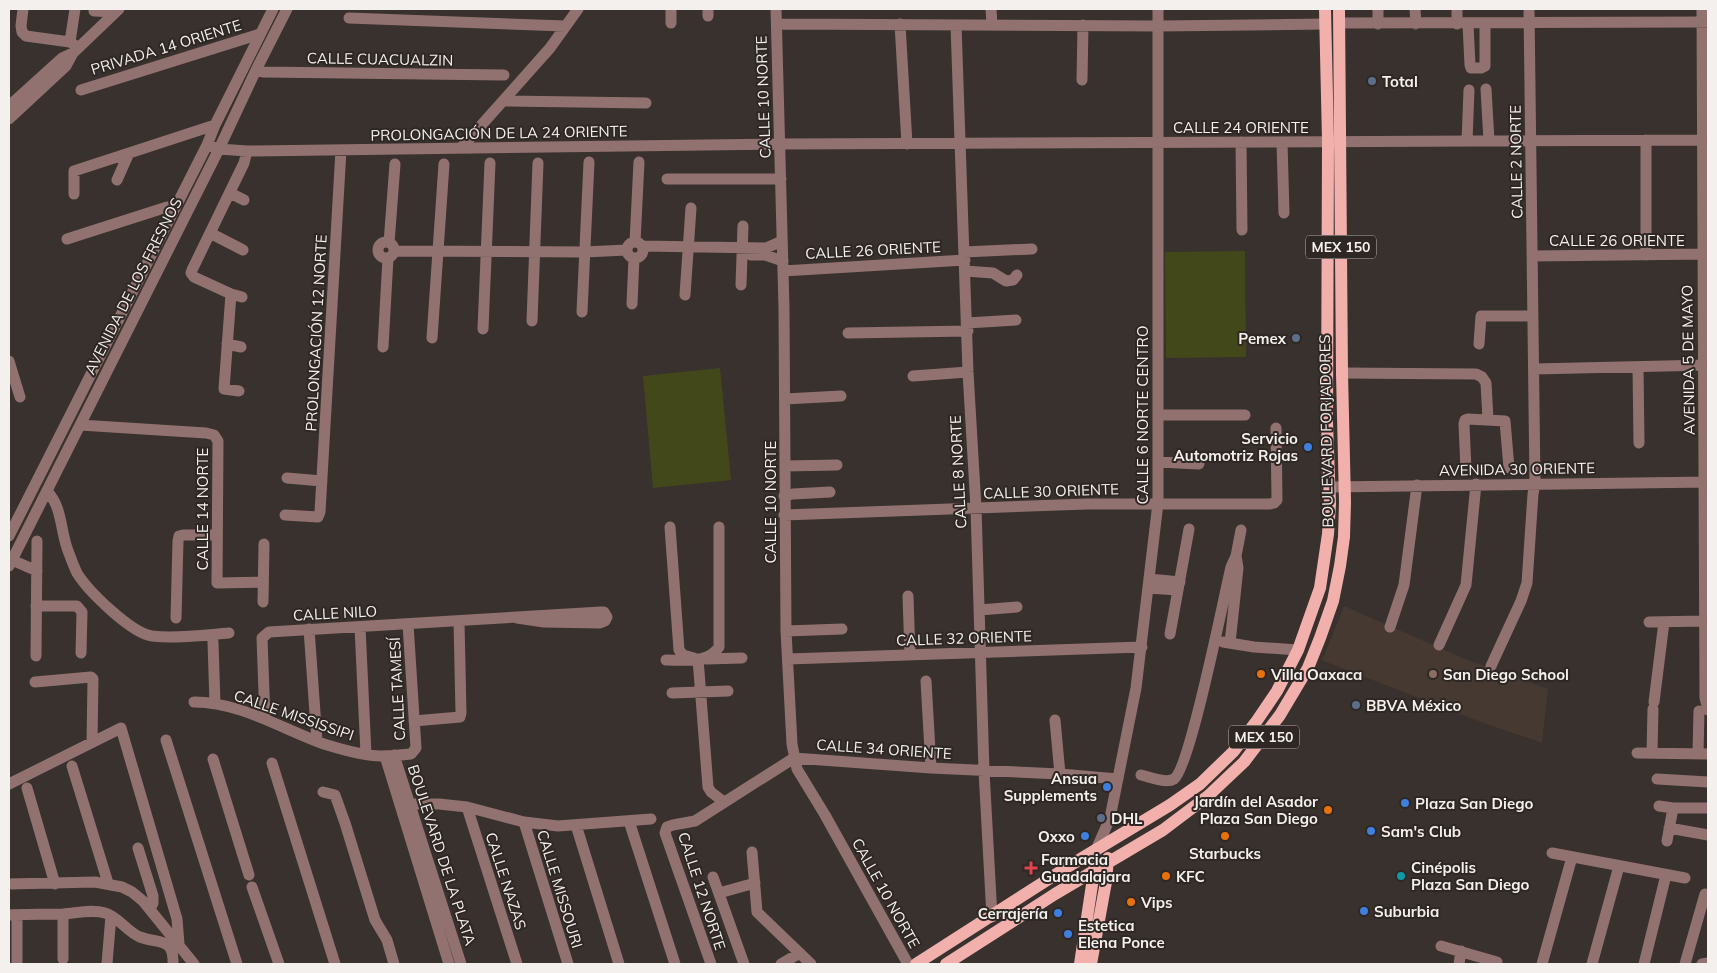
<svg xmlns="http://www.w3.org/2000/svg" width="1717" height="973" font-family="Mulish,sans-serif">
  <rect width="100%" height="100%" fill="#38312d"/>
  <path fill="#463931" d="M1344 606 1465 659 1548 689 1542 743 1481 722 1321 660 1324 656Z"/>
  <path fill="#43481b" d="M1245 251 1246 357 1166 358 1165 252Z
    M720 368 731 480 653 488 643 376Z"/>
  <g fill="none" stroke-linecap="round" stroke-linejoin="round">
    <path stroke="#927270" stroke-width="11" d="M23 9 21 26 22 32 26 36 70 42
      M75 9 70 42 76 46
      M273 9 215 125 207 145 219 149 247 151 780 144 1708 140
      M708 9V16
      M776 9 784 308 786 631 792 744 797 769 825 815 908 964
      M991 9 992 25
      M1378 9V24
      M1415 9 1416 24
      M1702 9 1705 698 1708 710
      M94 11 115 12
      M349 18 565 26
      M671 23V9
      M1339 23 1708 22
      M777 24 1158 26 1325 24
      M900 24 907 144
      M1457 24V9
      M1468 24 1470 65 1471 68H1481L1485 66V24
      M956 25 968 372 976 508 984 771 992 917
      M256 70 263 72 504 75
      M1082 80 1083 25
      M1486 89 1489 141
      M81 90 260 34
      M504 101 646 103
      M9 106 62 58 73 53
      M9 119 66 66 73 53 119 9
      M1646 140V255
      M1467 141 1469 90
      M1241 142 1242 230
      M1282 142 1284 213
      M461 148 550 48 578 9
      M667 179H781
      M117 180 129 153
      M230 193 244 200
      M74 194V171L215 125
      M210 233 243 250
      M67 239 167 207H175
      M635 242 639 162
      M378 250a8 8 0 1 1 16 0a8 8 0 1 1-16 0Z
      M627 250a8 8 0 1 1 16 0a8 8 0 1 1-16 0Z
      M389 243 395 164
      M642 246 766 248 782 241
      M394 251 584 252 627 250
      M964 252 1032 249
      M751 255H765L783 261
      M1532 256 1708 254
      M783 271 965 260
      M965 271 993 273 1006 281 1013 280 1017 275
      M741 285 743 226
      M231 294 224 389 239 391
      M685 295 691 208
      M242 297 231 294 194 277 191 273 192 270 244 163 247 151
      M632 304 634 258
      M582 312 589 162
      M532 321 538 163
      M967 323 1016 320
      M483 329 490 163
      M848 333 968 331
      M432 338 444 164
      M227 344 241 347
      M1479 344 1481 316H1533
      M383 347 388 258
      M9 361 20 397
      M1638 367 1639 443
      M1534 369 1708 365
      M1342 373 1476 374 1482 377 1486 383 1488 419
      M913 376 968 372
      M785 399 841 396
      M1158 415H1245
      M80 425 206 433 214 435 218 441 217 583 263 582
      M1158 462 1199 464
      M785 466 837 465
      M1466 470 1464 424 1465 420 1468 419 1505 421 1509 468
      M287 478 322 481
      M1330 487 1708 482
      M47 491C62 507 60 527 67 548 70 556 73 565 77 573 88 591 131 633 152 636 177 639 204 635 229 633
      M784 496 793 494 830 492
      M285 515 318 517 320 512 341 150
      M784 515 1087 504H1270L1274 503 1277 500 1276 428
      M670 527 679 650 683 655 694 658
      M9 536 207 145
      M12 560 37 571
      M9 566 219 149 256 70 287 9
      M1149 579 1180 582
      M1148 588 1178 590
      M908 596 910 655
      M263 602 264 544
      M36 606H77L82 612 81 653
      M979 610 1017 607
      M176 618 178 541 179 536 183 535H216
      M1649 622 1704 621
      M360 627 366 754
      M1390 627 1404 585 1417 485
      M309 629 317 741
      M786 631 842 629
      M1170 634 1189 529
      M213 642 215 704
      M1223 642 1254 647 1298 650
      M1230 643 1238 568 1236 556
      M1439 645 1466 585 1476 484
      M36 656 37 541
      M698 659 708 787 711 792 724 802
      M706 659 742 658
      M788 659 1142 647
      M666 660C684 660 708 664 719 647V527
      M1491 666 1521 601 1527 583 1533 494 1535 484 1529 9
      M926 681 931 768
      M35 682 91 677 93 679 92 742
      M672 693 728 691
      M194 702C240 702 282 729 324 744 340 749 364 756 381 756 391 756 401 755 411 754L416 748 408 624
      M1654 702 1664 622
      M265 719 262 638 269 632 601 612H604L607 617 605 621 600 623 544 622 517 618
      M1055 720 1060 774
      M414 721 460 717 461 713 459 621
      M166 740 237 964
      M1637 753 1708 754
      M1652 753 1653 709
      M1698 754 1699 711
      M394 755 461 964
      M385 756 449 964
      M213 759 249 875
      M272 763 335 964
      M72 766 108 883
      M1141 775C1150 777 1166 784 1174 779 1190 768 1224 596 1231 567L1236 556 1241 530
      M1657 779 1708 782
      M9 784 121 728 177 919 179 944
      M27 788 55 884
      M323 792 335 795 345 823 375 920 387 940 394 964
      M400 804H439L467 807 524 822 558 826 651 819
      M1659 806 1673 808H1708
      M467 807 517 964
      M629 821 675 964
      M524 822 568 964
      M576 825 619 964
      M1669 828 1708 835
      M1667 841 1673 808
      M138 848 153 896V903L150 909
      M1096 850 1110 818 1136 688 1158 503V9
      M752 852 757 912 811 964
      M1552 853 1685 878
      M713 877 744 964
      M9 884 95 882 122 887 132 892 143 901 194 964
      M252 887 279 964
      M719 893 755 883
      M9 915C27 914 45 914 63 914 77 913 92 909 105 913 119 917 127 932 140 937 159 944 174 937 173 964
      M1441 946 1497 962
      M63 959V914
      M107 963 111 916
      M17 964V915
      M711 964 665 833 667 827 673 825 695 821 794 758 931 768 1060 774 1118 779
      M781 964 800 953
      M1459 964 1461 951
      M1542 964 1572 857
      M1592 964 1619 866
      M1644 964 1666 875
      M1685 964 1705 894
      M1702 964 1708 963"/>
    <path stroke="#f2b0ac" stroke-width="12" d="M916 964 1069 866 1170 805 1200 784 1233 752 1256 722 1277 691 1298 650 1320 588 1328 534 1330 504 1327 423 1328 141 1325 9
      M946 964 1055 894 1163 830 1208 796 1244 762 1280 715 1308 668 1320 638 1333 601 1340 566 1344 537 1345 502 1342 373 1339 9
      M1080 964 1095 865
      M1091 964 1106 882 1108 858"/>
  </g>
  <g fill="#5c6f8a" stroke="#2e2723" stroke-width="2">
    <circle cx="1372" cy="81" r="5"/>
    <circle cx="1296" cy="338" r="5"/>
    <circle cx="1356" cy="705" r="5"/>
    <circle cx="1101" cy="818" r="5"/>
  </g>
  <g fill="#3f7fe0" stroke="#2e2723" stroke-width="2">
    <circle cx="1308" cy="447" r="5"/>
    <circle cx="1107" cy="787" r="5"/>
    <circle cx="1405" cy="803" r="5"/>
    <circle cx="1371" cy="831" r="5"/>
    <circle cx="1085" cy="836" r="5"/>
    <circle cx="1364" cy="911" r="5"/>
    <circle cx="1058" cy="913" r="5"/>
    <circle cx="1068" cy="934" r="5"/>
  </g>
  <g fill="#e8710a" stroke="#2e2723" stroke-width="2">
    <circle cx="1261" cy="674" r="5"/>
    <circle cx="1328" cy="810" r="5"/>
    <circle cx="1225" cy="836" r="5"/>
    <circle cx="1166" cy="876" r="5"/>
    <circle cx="1131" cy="902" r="5"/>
  </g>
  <circle fill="#8d6e63" stroke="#2e2723" stroke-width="2" cx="1433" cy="674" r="5"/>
  <path fill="#e0444e" stroke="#2e2723" stroke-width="2" d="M1028.5 860.5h5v5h5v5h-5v5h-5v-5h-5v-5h5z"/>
  <circle fill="#0f9aa8" stroke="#2e2723" stroke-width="2" cx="1401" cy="876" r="5"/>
  <g text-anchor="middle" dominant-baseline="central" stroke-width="4" stroke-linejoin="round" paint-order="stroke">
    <g fill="#2e2723" stroke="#b9b4b0" stroke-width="1">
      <rect x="1306" y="235.5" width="70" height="23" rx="4"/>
      <rect x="1229" y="725.5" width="70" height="23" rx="4"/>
    </g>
    <g font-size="14" font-weight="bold" fill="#f4f0ed">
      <text x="1341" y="247">MEX 150</text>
      <text x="1264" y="737">MEX 150</text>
    </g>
    <g font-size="15" fill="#f4f0ed" stroke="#2e2723">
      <text transform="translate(166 47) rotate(-17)">PRIVADA 14 ORIENTE</text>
      <text transform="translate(380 59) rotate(1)">CALLE CUACUALZIN</text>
      <text transform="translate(763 97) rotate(-92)">CALLE 10 NORTE</text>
      <text x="1241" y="127">CALLE 24 ORIENTE</text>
      <text transform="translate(499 133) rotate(-1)">PROLONGACIÓN DE LA 24 ORIENTE</text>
      <text transform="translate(1516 162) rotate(-91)">CALLE 2 NORTE</text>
      <text x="1617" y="240">CALLE 26 ORIENTE</text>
      <text transform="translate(873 250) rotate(-3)">CALLE 26 ORIENTE</text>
      <text transform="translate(133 286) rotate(-63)">AVENIDA DE LOS FRESNOS</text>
      <text transform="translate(316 333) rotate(-87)">PROLONGACIÓN 12 NORTE</text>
      <text transform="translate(1688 360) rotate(-91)">AVENIDA 5 DE MAYO</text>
      <text transform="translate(1142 415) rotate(-90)">CALLE 6 NORTE CENTRO</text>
      <text transform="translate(1326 431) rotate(-91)">BOULEVARD FORJADORES</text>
      <text transform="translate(1517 469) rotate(-1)">AVENIDA 30 ORIENTE</text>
      <text transform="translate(958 472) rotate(-93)">CALLE 8 NORTE</text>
      <text transform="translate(1051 491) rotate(-2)">CALLE 30 ORIENTE</text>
      <text transform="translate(770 502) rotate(-90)">CALLE 10 NORTE</text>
      <text transform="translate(202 509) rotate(-90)">CALLE 14 NORTE</text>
      <text transform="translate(335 613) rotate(-3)">CALLE NILO</text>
      <text transform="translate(964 638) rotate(-2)">CALLE 32 ORIENTE</text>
      <text transform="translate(397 689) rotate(-93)">CALLE TAMESÍ</text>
      <text transform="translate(294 715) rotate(19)">CALLE MISSISSIPI</text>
      <text transform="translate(884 749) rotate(4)">CALLE 34 ORIENTE</text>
      <text transform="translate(442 855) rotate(72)">BOULEVARD DE LA PLATA</text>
      <text transform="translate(506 881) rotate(72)">CALLE NAZAS</text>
      <text transform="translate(560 889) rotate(73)">CALLE MISSOURI</text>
      <text transform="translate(702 891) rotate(72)">CALLE 12 NORTE</text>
      <text transform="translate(886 893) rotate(61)">CALLE 10 NORTE</text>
    </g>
    <g font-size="15" font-weight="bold" fill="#f4f0ed" stroke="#2e2723" text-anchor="start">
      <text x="1382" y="81">Total</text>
      <text x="1286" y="338" text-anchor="end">Pemex</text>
      <text x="1298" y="438" text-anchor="end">Servicio<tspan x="1298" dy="17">Automotriz Rojas</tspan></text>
      <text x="1271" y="674">Villa Oaxaca</text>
      <text x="1443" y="674">San Diego School</text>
      <text x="1366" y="705">BBVA México</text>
      <text x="1097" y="778" text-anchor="end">Ansua<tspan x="1097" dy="17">Supplements</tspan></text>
      <text x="1318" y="801" text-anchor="end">Jardín del Asador<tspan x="1318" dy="17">Plaza San Diego</tspan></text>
      <text x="1415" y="803">Plaza San Diego</text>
      <text x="1111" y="818">DHL</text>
      <text x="1381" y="831">Sam's Club</text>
      <text x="1075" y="836" text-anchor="end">Oxxo</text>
      <text x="1225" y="853" text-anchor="middle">Starbucks</text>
      <text x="1041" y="859">Farmacia<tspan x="1041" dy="17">Guadalajara</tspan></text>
      <text x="1411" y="867">Cinépolis<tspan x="1411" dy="17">Plaza San Diego</tspan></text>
      <text x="1176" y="876">KFC</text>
      <text x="1141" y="902">Vips</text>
      <text x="1374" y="911">Suburbia</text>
      <text x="1048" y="913" text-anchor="end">Cerrajería</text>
      <text x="1078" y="925">Estetica<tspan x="1078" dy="17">Elena Ponce</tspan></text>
    </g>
  </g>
  <rect width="1717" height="973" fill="none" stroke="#f4f0ed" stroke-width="20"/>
</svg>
